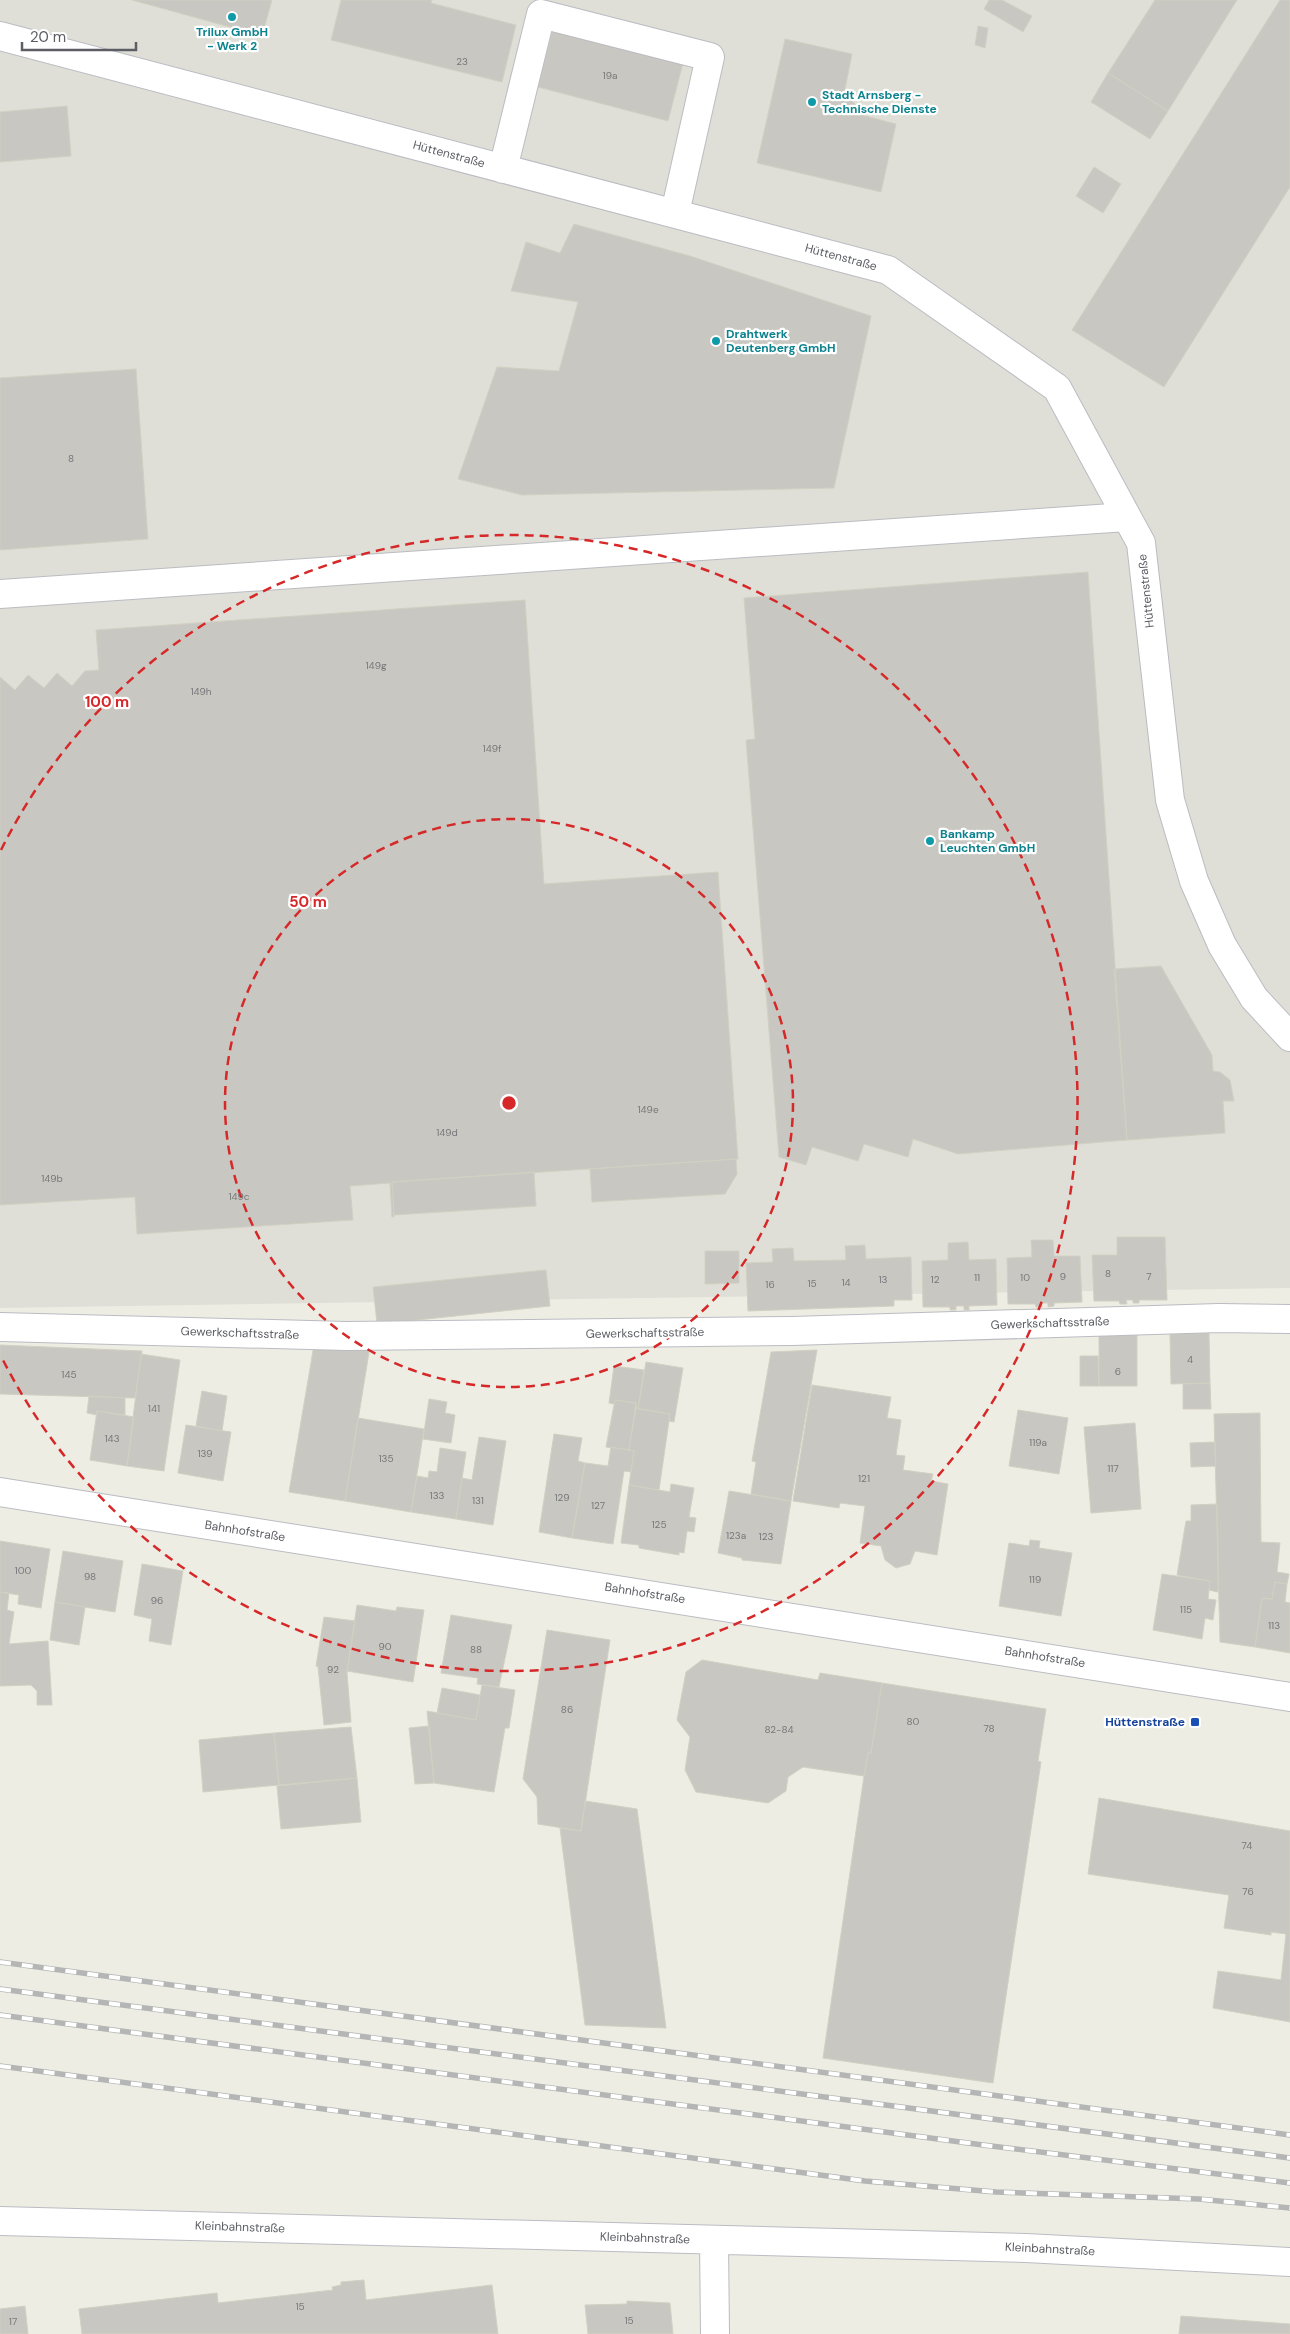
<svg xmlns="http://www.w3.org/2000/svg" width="1290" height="2334" font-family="'DM Sans',sans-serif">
  <rect width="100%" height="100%" fill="#eeede4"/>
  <path fill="#dfdfd8" d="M0 0H1290V1288L0 1308Z"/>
  <path fill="#c9c7c1" stroke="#d2d0c2" d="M132 0H272L262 36Z
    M341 0H432L431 3 516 25 502 82 331 40Z
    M989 0H1002L1032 16 1023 32 984 9Z
    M1155 0H1237L1168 111 1108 73Z
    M1280 0H1290V187L1164 387 1072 330Z
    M978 26 988 28 985 48 975 45Z
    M553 29 683 63 668 121 538 87Z
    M785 39 852 54 845 89 862 115 896 124 881 192 757 163Z
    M1108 73 1168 111 1150 139 1091 102Z
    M67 106 71 156 0 162V112Z
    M1094 167 1121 184 1103 213 1076 196Z
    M574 224 690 256 871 316 834 488 522 495 458 479 497 367 559 371 578 302 511 291 526 242 560 253Z
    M136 369 148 539 0 550V378Z
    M1088 572 1127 1140 958 1154 913 1139 908 1157 864 1144 858 1161 812 1147 806 1165 779 1157 746 740 755 739 744 598Z
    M525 600 544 884 718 872 738 1159 392 1182 394 1217H392L390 1183 350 1186 353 1220 137 1234 135 1197 0 1205V677L15 690 28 675 44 688 57 673 72 686 85 671 99 670 96 630Z
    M1161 966 1212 1055 1213 1071 1220 1072 1230 1080 1234 1101H1223L1225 1133 1127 1140 1114 969Z
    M736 1159 737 1174 725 1194 592 1202 590 1169Z
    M534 1172 536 1206 394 1215 392 1182Z
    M1117 1237H1165L1167 1300H1139V1303H1133V1300H1126L1127 1304H1120L1119 1301H1094L1092 1255H1117Z
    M1031 1240H1053L1054 1256H1080L1082 1302 1054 1303V1306L1048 1307V1303H1042V1307H1036L1035 1304H1008L1007 1258 1032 1257Z
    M968 1242 969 1260 996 1259 997 1305 969 1306V1310H964V1306H956V1310H950V1307H923L922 1261 948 1260V1243Z
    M865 1245 866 1259 911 1257 912 1300H894V1306L748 1311 746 1263 773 1262 772 1249 793 1248 794 1261 846 1260 845 1246Z
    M705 1251H739V1283L705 1284Z
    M546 1270 550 1306 408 1321V1323H377L373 1287Z
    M1209 1333 1210 1383 1171 1384 1170 1334Z
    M1099 1335H1137V1386H1099Z
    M0 1345 142 1351 135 1398 0 1394Z
    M314 1345 370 1346 345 1501 289 1492Z
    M817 1350 791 1501 751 1494 756 1462 752 1461 771 1352Z
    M141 1354 180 1360 164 1471 127 1466Z
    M1080 1356H1098L1099 1386H1080Z
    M646 1362 683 1368 674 1422 669 1421 670 1414 638 1409Z
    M614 1366 644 1370 638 1409 636 1408V1403L615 1400 614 1404 609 1403Z
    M1210 1383 1211 1409H1183V1384Z
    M812 1385 891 1397 887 1418 901 1420 896 1455 905 1456 903 1470 933 1474 931 1481 948 1484 937 1555 915 1551 910 1564 896 1568 885 1560 881 1546 860 1543 865 1506 840 1503 839 1508 793 1501Z
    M202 1391 227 1396 222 1431 196 1426Z
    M89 1396 125 1398V1415L97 1411V1415L87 1413Z
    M429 1399 447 1402 445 1413 455 1415 451 1443 423 1439Z
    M615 1400 636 1403 629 1450 606 1447Z
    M636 1408 670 1414 659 1490 629 1485 634 1451 629 1450Z
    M1018 1410 1068 1418 1059 1474 1009 1466Z
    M97 1411 134 1417 127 1466 90 1460Z
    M1260 1413 1261 1542 1280 1543 1277 1572 1289 1574 1287 1584 1275 1582 1272 1599 1262 1598 1255 1647 1220 1642 1214 1414Z
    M358 1418 424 1429 411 1512 345 1501Z
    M1135 1423 1141 1509 1091 1513 1084 1427Z
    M186 1425 231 1432 223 1481 178 1473Z
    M554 1434 582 1438 578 1461 585 1463 572 1538 539 1532Z
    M479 1437 506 1441 493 1525 456 1519 462 1478 472 1480Z
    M1215 1442 1216 1466 1191 1467 1190 1443Z
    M611 1447 634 1451 631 1472 624 1471 613 1544 572 1538 585 1463 608 1466Z
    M440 1448 466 1452 456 1519 411 1512 417 1476 428 1478 429 1471 437 1472Z
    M671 1484 694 1488 689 1517 696 1518 694 1532 687 1531 684 1553 679 1552V1555L639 1548V1545L621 1543 629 1485 670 1492Z
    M729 1491 791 1501 781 1564 742 1560V1558L718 1553Z
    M1217 1504 1218 1538V1592L1209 1590 1210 1581 1177 1575 1186 1521H1191V1505Z
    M1030 1540 1040 1541 1039 1548 1072 1553 1061 1616 999 1606 1009 1543 1029 1546Z
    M0 1541 50 1549 41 1608 18 1604 19 1595 0 1592Z
    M63 1551 123 1561 115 1612 55 1602Z
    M142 1564 183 1571 171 1645 149 1641 152 1619 134 1615Z
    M1162 1574 1210 1581 1208 1599 1216 1600 1213 1620 1205 1618 1202 1639 1153 1630Z
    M1275 1582 1287 1584 1285 1602 1290 1603V1653L1255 1647 1262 1598 1272 1599Z
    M0 1592 9 1593 7 1610 14 1612 9 1644 48 1641 52 1705H37V1691L31 1685 0 1686Z
    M55 1602 85 1607 79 1645 50 1640Z
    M357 1605 396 1611 397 1607 424 1610 413 1682 347 1671Z
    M451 1615 512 1625 499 1687 477 1684 478 1678 441 1673Z
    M324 1617 355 1621 347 1673 351 1722 324 1725 318 1667 316 1666Z
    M547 1630 610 1640 581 1831 538 1824 537 1797 523 1779Z
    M702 1660 818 1680 820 1673 882 1683 871 1753H868L864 1776 803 1767 788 1777 786 1791 768 1803 696 1792 685 1770 690 1737 677 1720 686 1672Z
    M882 1683 1046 1709 1038 1761 1041 1762 993 2083 823 2058 864 1776 868 1753H871Z
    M482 1685 515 1690 509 1728H505L494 1792 434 1783 427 1711 476 1720Z
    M442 1688 480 1695 476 1720 437 1713Z
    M429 1726 434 1783 415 1784 409 1728Z
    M351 1727 357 1778 279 1785 274 1733Z
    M274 1733 279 1785 203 1792 199 1740Z
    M357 1778 361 1822 281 1829 277 1786Z
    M1099 1798 1290 1831V2022L1213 2008 1218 1971 1281 1980 1286 1934 1271 1932V1935L1224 1928 1229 1895 1088 1874Z
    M585 1801 637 1809 666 2028 585 2025 560 1828 581 1831Z
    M364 2280 366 2300 492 2285 498 2334H82L79 2309 217 2293 218 2303 333 2290 332 2287 341 2285V2282Z
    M627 2301 670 2303 673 2334H588L585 2305 627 2304Z
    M25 2306 28 2334H0V2309Z
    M1181 2316 1290 2324V2334H1179Z"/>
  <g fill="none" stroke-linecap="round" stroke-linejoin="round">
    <defs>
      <path id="minor" d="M0 36 888 270 1057 388 1141 543 1170 800 1194 881 1222 945 1254 998 1290 1037
        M503 169 541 14 710 57 675 213
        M0 594 1127 517
        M0 1327 347 1336 792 1331 1219 1318 1290 1319
        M0 1492 1290 1697
        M0 2221 1026 2248 1290 2262
        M714 2240 715 2334"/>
    </defs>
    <use href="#minor" stroke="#bbbcc2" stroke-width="30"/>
    <use href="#minor" stroke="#fff" stroke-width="28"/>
    <defs>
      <path id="rail" d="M0 1962 1290 2135
        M0 1989 1290 2158
        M0 2015 983 2145 1290 2183
        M0 2066 865 2181 996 2192 1199 2199 1290 2208"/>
    </defs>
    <use href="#rail" stroke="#b4b5b5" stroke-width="5.5"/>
    <use href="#rail" stroke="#fff" stroke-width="4" stroke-dasharray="11" stroke-linecap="butt"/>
  </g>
  <g fill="none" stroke="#d62828" stroke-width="2.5" stroke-dasharray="9 6">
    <circle cx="509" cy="1103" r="284"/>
    <path d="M1 850A568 568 0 1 1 1 1356"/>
  </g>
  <g fill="#0f9aa8" stroke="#fff" stroke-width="2">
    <circle cx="232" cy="17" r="5"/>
    <circle cx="812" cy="102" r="5"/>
    <circle cx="716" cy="341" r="5"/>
    <circle cx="930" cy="841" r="5"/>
  </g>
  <rect fill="#1a4fb4" stroke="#fff" stroke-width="2" x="1190" y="1717" width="10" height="10" rx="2.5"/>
  <g text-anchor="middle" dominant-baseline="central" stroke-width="4.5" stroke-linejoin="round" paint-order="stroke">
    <g font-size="10" fill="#77787b">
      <text x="462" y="61">23</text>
      <text x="610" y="75">19a</text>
      <text x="71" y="458">8</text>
      <text x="376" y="665">149g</text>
      <text x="201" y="691">149h</text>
      <text x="492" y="748">149f</text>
      <text x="648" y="1109">149e</text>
      <text x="447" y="1132">149d</text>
      <text x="52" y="1178">149b</text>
      <text x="239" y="1196">149c</text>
      <text x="1108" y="1273">8</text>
      <text x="1063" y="1276">9</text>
      <text x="1149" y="1276">7</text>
      <text x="977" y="1277">11</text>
      <text x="1025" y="1277">10</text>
      <text x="883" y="1279">13</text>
      <text x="935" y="1279">12</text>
      <text x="846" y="1282">14</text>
      <text x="812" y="1283">15</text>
      <text x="770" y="1284">16</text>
      <text x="1190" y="1359">4</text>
      <text x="1118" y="1371">6</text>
      <text x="69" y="1374">145</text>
      <text x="154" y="1408">141</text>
      <text x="112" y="1438">143</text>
      <text x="1038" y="1442">119a</text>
      <text x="205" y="1453">139</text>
      <text x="386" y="1458">135</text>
      <text x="1113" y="1468">117</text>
      <text x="864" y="1478">121</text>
      <text x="437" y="1495">133</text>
      <text x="562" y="1497">129</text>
      <text x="478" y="1500">131</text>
      <text x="598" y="1505">127</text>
      <text x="659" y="1524">125</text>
      <text x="736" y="1535">123a</text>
      <text x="766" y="1536">123</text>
      <text x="23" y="1570">100</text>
      <text x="90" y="1576">98</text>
      <text x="1035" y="1579">119</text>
      <text x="157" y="1600">96</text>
      <text x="1186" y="1609">115</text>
      <text x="1274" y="1625">113</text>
      <text x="385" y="1646">90</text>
      <text x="476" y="1649">88</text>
      <text x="333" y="1669">92</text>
      <text x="567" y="1709">86</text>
      <text x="913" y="1721">80</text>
      <text x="989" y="1728">78</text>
      <text x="779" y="1729">82-84</text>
      <text x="1247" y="1845">74</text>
      <text x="1248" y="1891">76</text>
      <text x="300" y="2306">15</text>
      <text x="629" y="2320">15</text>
      <text x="13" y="2321">17</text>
    </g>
    <g font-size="12" font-weight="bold" fill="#0d838f" stroke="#fff" text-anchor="start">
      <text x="232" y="32" text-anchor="middle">Trilux GmbH<tspan x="232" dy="14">- Werk 2</tspan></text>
      <text x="822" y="95">Stadt Arnsberg -<tspan x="822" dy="14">Technische Dienste</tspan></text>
      <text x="726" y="334">Drahtwerk<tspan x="726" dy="14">Deutenberg GmbH</tspan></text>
      <text x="940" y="834">Bankamp<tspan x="940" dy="14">Leuchten GmbH</tspan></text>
    </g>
    <g font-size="12" fill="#5c5e64" stroke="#fff">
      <text transform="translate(449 154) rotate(15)">Hüttenstraße</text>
      <text transform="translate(841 257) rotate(15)">Hüttenstraße</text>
      <text transform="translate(1146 591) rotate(-96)">Hüttenstraße</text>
      <text transform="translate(1050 1323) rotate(-2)">Gewerkschaftsstraße</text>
      <text transform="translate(240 1333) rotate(2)">Gewerkschaftsstraße</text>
      <text transform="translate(645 1333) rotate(-1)">Gewerkschaftsstraße</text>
      <text transform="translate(245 1531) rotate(9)">Bahnhofstraße</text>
      <text transform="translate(645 1593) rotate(9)">Bahnhofstraße</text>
      <text transform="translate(1045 1657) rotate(9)">Bahnhofstraße</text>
      <text transform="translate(240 2227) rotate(2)">Kleinbahnstraße</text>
      <text transform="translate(645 2238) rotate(2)">Kleinbahnstraße</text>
      <text transform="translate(1050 2249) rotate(3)">Kleinbahnstraße</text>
    </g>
    <g font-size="12" font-weight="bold" fill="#164399" stroke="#fff" text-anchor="end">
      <text x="1185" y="1722">Hüttenstraße</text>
    </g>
  </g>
  <circle cx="509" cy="1103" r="8" fill="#d62828" stroke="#fff" stroke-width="2.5"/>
  <g font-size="15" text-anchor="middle" font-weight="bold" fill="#d62828" stroke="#fff" stroke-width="4.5" stroke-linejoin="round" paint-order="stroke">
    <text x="107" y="707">100 m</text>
    <text x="308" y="907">50 m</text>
  </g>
  <path d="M22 42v8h114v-8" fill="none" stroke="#5c5e64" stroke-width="2.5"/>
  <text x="30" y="42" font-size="15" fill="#5c5e64" stroke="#ffffff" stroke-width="4" paint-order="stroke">20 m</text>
</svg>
